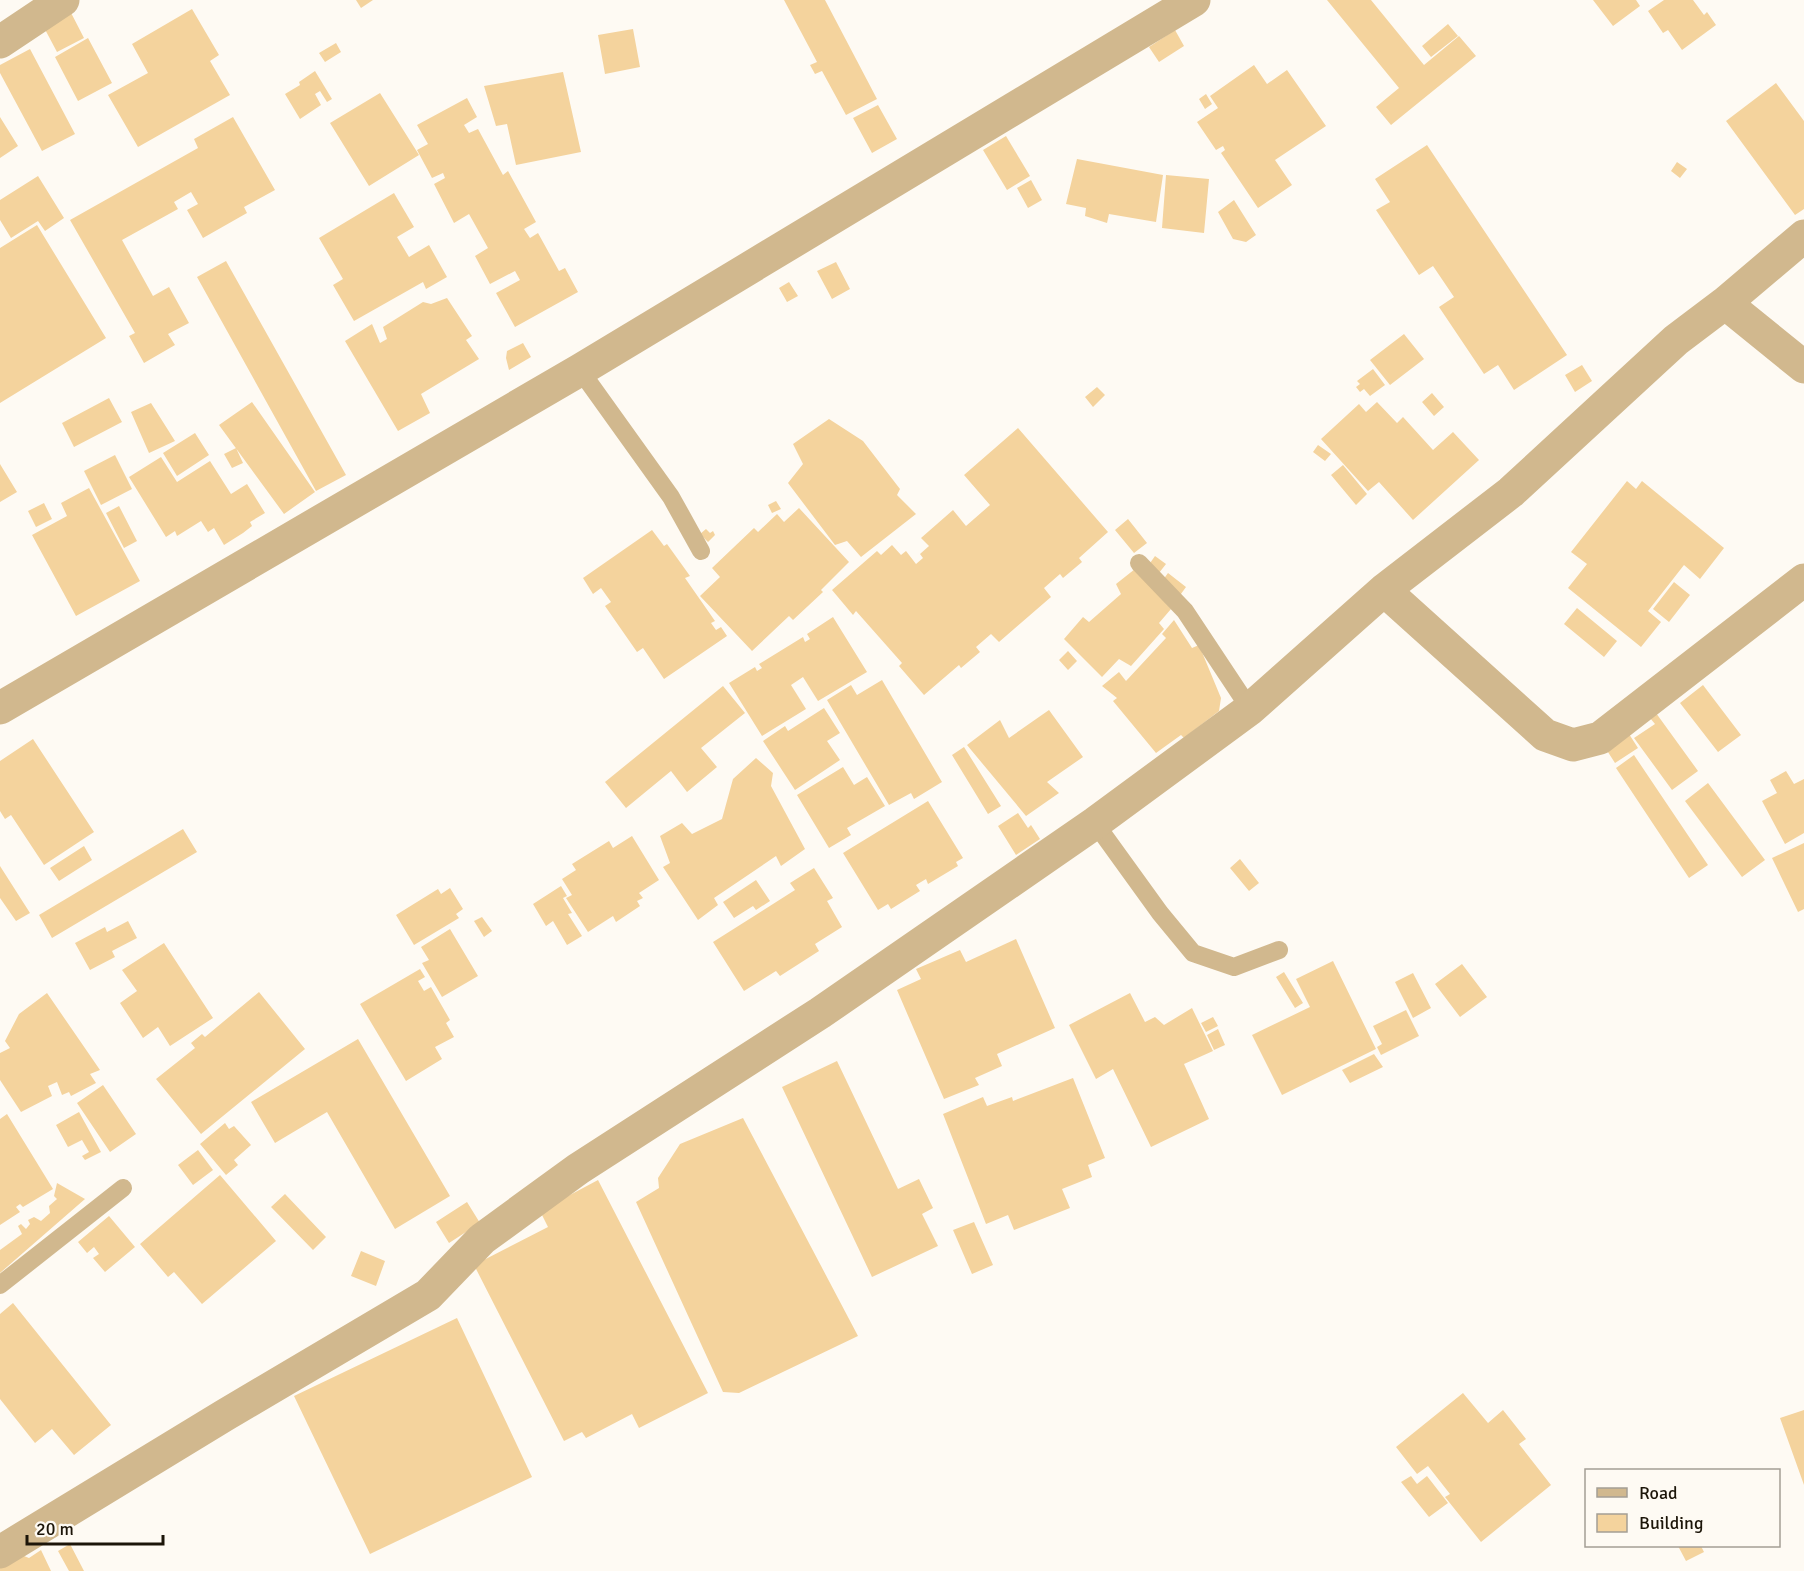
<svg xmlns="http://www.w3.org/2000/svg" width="1804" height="1571" font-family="Signika,sans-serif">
  <rect width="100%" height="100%" fill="#fefaf3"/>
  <path fill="#f4d39d" d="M356 0H373L361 8Z
    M784 0H825L877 99 846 115 822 71 815 74 810 65 817 62Z
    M1327 0H1371L1424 65 1459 36 1476 56 1391 125 1376 107 1399 88Z
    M1593 0H1636L1640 6 1613 26Z
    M1664 0H1693L1704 15 1707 12 1716 25 1682 50 1668 30 1663 33 1648 11Z
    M67 5 84 38 57 52 40 20Z
    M192 9 219 55 210 61 230 95 138 147 108 95 148 73 132 44Z
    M1448 24 1458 36 1431 57 1422 46Z
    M633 29 640 67 605 74 598 35Z
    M1175 30 1184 46 1159 62 1149 47Z
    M88 38 112 83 78 101 55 57Z
    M336 43 341 52 325 62 319 53Z
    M30 49 75 134 42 151 0 73V65Z
    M1254 65 1267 84 1287 70 1326 126 1275 160 1292 185 1258 208 1221 153 1225 150 1223 146 1216 150 1197 122 1218 108 1210 96Z
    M315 71 332 99 327 102 320 91 315 94 321 105 300 119 285 94 300 85 299 82Z
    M563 72 581 152 516 165 507 124 496 126 484 86Z
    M1776 83 1804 121V209L1795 215 1726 121Z
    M380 93 419 155 369 186 330 123Z
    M1206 94 1212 104 1205 109 1199 99Z
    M467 98 477 117 464 125 469 133 478 129 503 175 508 171 536 222 524 229 530 238 538 233 559 271 565 268 578 292 515 327 496 293 520 280 515 271 490 284 475 256 488 248 469 214 454 223 434 184 445 178 443 173 432 178 417 150 428 144 417 125Z
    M878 105 897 139 872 153 853 118Z
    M0 117 18 146 0 158Z
    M233 117 275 190 244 207 247 213 203 238 187 210 198 204 191 192 174 202 178 209 122 240 153 296 169 287 189 323 168 334 175 345 144 363 129 336 135 333 70 220 198 148 194 139Z
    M1006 136 1030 176 1007 190 983 150Z
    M1427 145 1567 355 1514 390 1498 365 1484 374 1439 307 1454 297 1433 266 1419 275 1376 210 1390 202 1375 179Z
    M1077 159 1163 175 1156 222 1109 214 1107 223 1085 216 1086 208 1066 204Z
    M1677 162 1687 169 1680 178 1671 171Z
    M1166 175 1209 179 1204 233 1162 228Z
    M38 176 64 218 45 231 38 221 11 238 0 220V200Z
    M1031 180 1042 200 1028 208 1017 188Z
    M394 193 414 227 397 237 409 257 429 245 447 277 426 289 423 282 354 321 333 285 343 279 319 238Z
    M1234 200 1256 235 1246 242 1233 239 1218 212Z
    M37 225 106 338 0 403V248Z
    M226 261 346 475 316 491 197 277Z
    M836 262 850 289 832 299 817 271Z
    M789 282 798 296 787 302 779 288Z
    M447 298 472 336 466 340 479 359 421 394 430 413 398 431 345 341 372 324 380 343 387 339 383 327 423 302 431 304Z
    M1404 334 1424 359 1390 385 1370 360Z
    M523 343 531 357 509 370 506 358 507 351Z
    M1582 365 1592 381 1575 392 1565 375Z
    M1373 369 1385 385 1370 396 1364 389 1360 392 1356 387 1360 384 1357 381Z
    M1097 387 1105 395 1093 407 1085 397Z
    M1432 393 1444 407 1434 416 1422 402Z
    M109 398 122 422 74 447 62 423Z
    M252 402 315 492 284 514 219 425Z
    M1377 402 1397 423 1403 417 1433 450 1453 432 1479 460 1413 520 1379 482 1368 491 1321 439 1359 404 1366 412Z
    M151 403 175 441 149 453 131 412Z
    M829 419 863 441 900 489 897 495 916 514 861 557 847 541 835 545 788 483 803 464 793 444Z
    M1018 428 1108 532 1079 558 1082 562 1063 578 1060 574 1044 588 1051 597 999 642 991 634 976 647 980 652 961 668 959 665 924 695 899 666 902 663 856 611 853 615 832 590 877 551 881 555 892 545 901 555 906 551 916 564 923 558 920 554 929 546 921 538 953 510 966 526 990 505 964 475Z
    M195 433 209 455 177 476 163 453Z
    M1318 445 1331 454 1325 461 1313 452Z
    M236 448 243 463 232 468 224 454Z
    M115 455 132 489 101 505 84 471Z
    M161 457 177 482 210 461 231 494 247 484 265 513 250 522 252 526 243 533 224 545 214 528 208 532 201 521 177 536 175 531 166 537 129 477Z
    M0 464 17 492 0 502Z
    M1343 465 1367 494 1356 505 1331 475Z
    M1627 481 1636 489 1642 481 1724 548 1700 579 1684 565 1648 611 1661 622 1641 647 1568 588 1587 564 1571 552Z
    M89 488 140 581 76 616 32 535 67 516 61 503Z
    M776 501 781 509 772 513 768 505Z
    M44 503 52 519 36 527 28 511Z
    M119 506 137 541 124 548 106 513Z
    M799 508 849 562 821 590 823 592 793 620 789 616 752 651 700 596 720 577 712 568 754 528 758 532 777 514 784 522Z
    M1128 519 1147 543 1134 553 1115 530Z
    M706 529 710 533 713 531 715 535 708 542 700 534Z
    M652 530 664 546 667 544 690 576 685 578 715 621 711 623 716 630 721 627 727 636 664 679 643 648 637 652 605 606 611 602 601 588 593 594 583 578Z
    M1155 556 1166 564 1159 573 1148 566Z
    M1135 569 1171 609 1159 623 1164 629 1131 666 1119 659 1102 677 1064 639 1083 617 1089 622 1121 594 1116 584Z
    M1168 573 1186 587 1178 598 1160 584Z
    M1674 582 1690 595 1669 622 1653 609Z
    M1577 608 1617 641 1604 657 1564 624Z
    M833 617 867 672 818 701 803 677 791 685 806 709 762 736 729 683 755 667 757 671 762 668 759 664 803 637 805 642 810 639 807 634Z
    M1174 620 1192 648 1199 645 1221 698 1219 711 1184 738 1181 735 1156 753 1113 701 1117 698 1102 686 1119 672 1126 681 1166 638 1162 634Z
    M1068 651 1077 661 1068 670 1059 660Z
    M882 680 942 782 914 799 911 793 889 805 827 700 851 685 857 695Z
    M1703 685 1741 735 1718 752 1680 703Z
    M723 686 745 713 701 748 717 767 687 792 671 771 626 808 605 782Z
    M824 708 840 733 827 741 840 760 795 790 763 741 785 726 788 731Z
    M1049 710 1083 757 1047 782 1059 793 1026 816 967 745 1000 720 1009 738Z
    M1656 713 1698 771 1672 790 1634 738 1655 724 1650 718Z
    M1629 734 1638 748 1615 763 1606 749Z
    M33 739 94 832 44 865 11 815 5 819 0 811V761Z
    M964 747 1001 806 988 814 952 755Z
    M1634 755 1708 865 1689 878 1616 768Z
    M756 758 773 773 771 786 805 849 781 866 776 856 714 898 718 905 698 920 663 867 670 863 660 836 682 823 692 834 722 819 733 779Z
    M843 767 854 785 867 777 885 806 847 828 851 835 829 848 797 795Z
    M1786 771 1794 784 1804 779V833L1785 844 1762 801 1777 793 1770 780Z
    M1708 783 1765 860 1742 877 1685 801Z
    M928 801 963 858 956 862 958 866 928 884 926 879 916 885 920 891 891 909 888 904 878 910 843 853Z
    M1018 813 1028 828 1031 825 1040 839 1016 855 998 826Z
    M183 829 197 852 52 938 39 915Z
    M632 836 659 880 639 893 643 898 637 901 640 906 616 922 613 916 588 932 566 898 572 895 562 879 576 870 572 864 609 841 613 848Z
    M1804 843V909L1798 912 1772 858Z
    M84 846 92 860 59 881 50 868Z
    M1240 859 1259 883 1249 891 1230 868Z
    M0 866 30 913 16 921 0 898Z
    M814 868 833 898 827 901 842 927 815 944 819 951 780 976 776 971 744 991 713 942 795 890 790 883Z
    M756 880 770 901 756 910 753 906 734 918 723 902Z
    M561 886 567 896 563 898 572 913 568 914 582 936 567 945 553 921 546 926 533 904Z
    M450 888 463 909 456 914 459 918 414 945 396 915 438 889 441 894Z
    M482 917 492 931 484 937 474 921Z
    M128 921 137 938 112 951 115 957 90 970 75 943 105 927 107 932Z
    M450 929 478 976 442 997 422 963 429 960 421 947Z
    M1016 939 1055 1028 997 1054 1002 1066 975 1078 979 1085 944 1099 897 990 921 979 916 969 960 950 966 962Z
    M164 943 213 1018 170 1046 158 1027 143 1038 120 1003 137 991 122 970Z
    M1333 961 1376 1049 1282 1095 1252 1035 1310 1007 1296 979Z
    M1462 964 1487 997 1460 1017 1435 984Z
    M420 969 425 977 418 981 424 991 431 987 450 1020 446 1023 454 1037 435 1047 442 1059 406 1081 360 1004Z
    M1284 972 1303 1003 1295 1008 1276 977Z
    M1413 973 1431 1008 1413 1018 1395 982Z
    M259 992 305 1049 201 1134 156 1079 195 1048 191 1043 202 1034 205 1037Z
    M47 993 100 1070 90 1074 96 1083 71 1096 69 1092 62 1095 57 1082 48 1086 52 1096 21 1112 0 1080V1053L10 1048 5 1041 19 1014Z
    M1130 993 1145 1022 1155 1017 1164 1025 1192 1008 1213 1051 1184 1064 1209 1119 1151 1147 1113 1069 1096 1079 1069 1025Z
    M1406 1010 1419 1036 1381 1055 1377 1047 1382 1044 1373 1026Z
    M1213 1017 1218 1026 1206 1032 1201 1023Z
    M1218 1029 1225 1045 1214 1050 1207 1035Z
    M358 1039 450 1196 395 1229 327 1112 275 1143 251 1102Z
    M1374 1054 1383 1067 1350 1083 1342 1070Z
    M837 1061 898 1189 919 1179 933 1208 922 1214 938 1246 872 1277 782 1087Z
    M1073 1078 1105 1158 1088 1165 1092 1177 1062 1189 1070 1208 1014 1230 1008 1215 986 1224 943 1114 983 1097 987 1106 1012 1097 1013 1101Z
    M103 1085 136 1134 110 1152 77 1103Z
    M79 1112 101 1152 85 1160 82 1156 89 1152 82 1140 68 1147 56 1125Z
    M7 1114 53 1189 23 1207 20 1204 16 1207 20 1212 0 1225V1119Z
    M743 1118 858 1336 739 1393 723 1392 636 1202 659 1188 658 1178 680 1144Z
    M225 1123 229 1129 234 1126 251 1145 234 1160 238 1165 226 1175 200 1144Z
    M198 1150 213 1170 193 1185 178 1165Z
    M220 1175 276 1241 202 1304 174 1272 168 1277 140 1244Z
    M598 1180 708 1393 639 1428 632 1414 586 1438 582 1432 564 1441 474 1265 548 1227 540 1211Z
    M57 1183 85 1199 0 1273V1250L22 1234 18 1226 21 1224 26 1229 30 1224 28 1220 34 1217 41 1221 50 1213 49 1206 57 1199 54 1196Z
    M285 1194 326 1237 313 1250 271 1207Z
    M467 1202 480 1223 449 1243 436 1222Z
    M109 1216 135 1247 105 1272 93 1258 99 1254 94 1247 87 1253 78 1242Z
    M974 1222 993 1265 972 1274 953 1230Z
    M361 1251 385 1261 376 1286 351 1276Z
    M13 1303 111 1425 74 1455 52 1429 35 1443 0 1399V1314Z
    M457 1318 532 1477 370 1554 294 1396Z
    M1463 1393 1488 1423 1503 1410 1526 1439 1519 1444 1551 1485 1481 1542 1445 1497 1450 1494 1428 1466 1417 1474 1396 1447Z
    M1804 1410V1485L1780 1418Z
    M1411 1476 1417 1484 1427 1476 1448 1503 1429 1517 1401 1482Z
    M70 1544 84 1571H69L58 1551Z
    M1678 1546H1701L1704 1552 1686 1561Z
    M41 1550 51 1571H0V1565L19 1554 29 1558Z"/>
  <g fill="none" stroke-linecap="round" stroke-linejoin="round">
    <path stroke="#d1b88e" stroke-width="18" d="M580 370 671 497 701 551
      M1139 563 1185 611 1250 709
      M1095 823 1160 913 1193 953 1234 967 1279 950
      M0 1285 123 1188"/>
    <path stroke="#d1b88e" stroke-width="33" d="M0 42 63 0
      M1725 303 1804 367
      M1384 590 1545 735 1573 745 1600 738 1804 580
      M0 708 580 370 1194 0
      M0 1552 225 1415 428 1295 482 1239 578 1169 820 1013 1095 823 1250 709 1384 590 1511 492 1676 340 1725 303 1804 236"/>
  </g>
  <rect x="1585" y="1469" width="195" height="78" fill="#fefaf3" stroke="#a49e95" stroke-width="1.5"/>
  <rect x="1597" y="1488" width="30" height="9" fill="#d1b88e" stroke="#a49e95" stroke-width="1.5"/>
  <text x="1639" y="1499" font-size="18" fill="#1c1509">Road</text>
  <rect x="1597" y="1514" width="30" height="18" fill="#f4d39d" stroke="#a49e95" stroke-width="1.5"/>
  <text x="1639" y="1529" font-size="18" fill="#1c1509">Building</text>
  <path d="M27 1535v9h136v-9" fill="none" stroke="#1c1509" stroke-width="3"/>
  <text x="36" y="1535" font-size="18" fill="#1c1509" stroke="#fefaf3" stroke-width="4.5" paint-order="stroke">20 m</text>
</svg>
